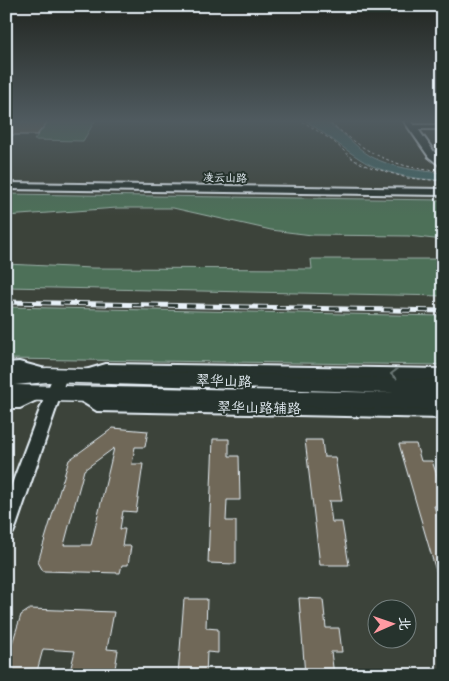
<svg xmlns="http://www.w3.org/2000/svg" width="449" height="681" font-family="Sriracha,'LXGW WenKai TC',sans-serif">
  <rect width="100%" height="100%" fill="#3c433a"/>
  <filter id="ink" filterUnits="userSpaceOnUse"><feTurbulence type="fractalNoise" baseFrequency=".02" numOctaves="2"/><feDisplacementMap in="SourceGraphic" scale="10" xChannelSelector="R" yChannelSelector="G"/><feConvolveMatrix kernelMatrix="1 2 1 2 8 2 1 2 1" color-interpolation-filters="sRGB"/></filter>
  <g filter="url(#ink)">
    <path fill="#4e6f59" stroke="#9bb0a8" d="M49 121H95L83 141 34 140Z
      M6 194 443 200V240L408 236 312 235 271 230 173 208H117L6 216Z
      M311 259H443V296L6 287V264L92 268 312 269Z
      M6 307 443 316V365L6 359Z"/>
    <path fill="#436868" stroke="#859fa2" d="M306 121C311 121 317 120 322 121 341 127 354 147 372 157 393 168 419 171 443 173V180C416 180 383 174 360 159 342 148 325 133 306 121Z"/>
    <path fill="#706858" stroke="#e8f1f8" fill-rule="evenodd" d="M6 121H48L37 135H6Z
      M113 428 148 431 145 447H135L132 464H143L136 512 123 511 120 529H125L122 546H131L128 565H122L120 573 43 571 38 562 69 460ZM114 448 91 545H64L84 470Z
      M213 439H229V456H239L240 500H227L226 521H236V564L208 563Z
      M305 440H322L324 457H335L342 501H329L332 522H342L349 565H320Z
      M399 444H416L421 461H432L443 493V506H434L441 528H443V571H436Z
      M299 598 323 599 326 628H339L342 652H331L334 675H305Z
      M184 599H207L206 628 218 629V653L207 652 206 675H178Z
      M30 609 114 612 107 649 118 650 114 675H69L75 651 43 649 36 675H6V663L21 615Z"/>
    <g fill="none" stroke-linecap="round" stroke-linejoin="round">
      <defs>
        <path id="minor" d="M404 121H411L414 125H443V129H418L435 153 443 160V168L429 157Z
          M6 183 443 189V195L6 189Z
          M19 362 49 370 51 374 49 378 44 380 19 372 6 373V363Z
          M106 364 443 369V381L106 374 87 381 82 379 80 375 82 371Z
          M60 370 65 372 67 376 16 526 13 533 6 535V500L45 396 20 408H6V396H18L39 387 44 389 46 393 55 372Z
          M79 387 100 399 443 406V418L97 411 74 397 71 393 74 389Z"/>
        <path id="major" d="M47 368 443 380V410L6 400V371ZM47 382 396 393 15 385Z"/>
      </defs>
      <use href="#minor" stroke="#e8f1f8" stroke-width="4"/>
      <use href="#major" stroke="#e8f1f8" stroke-width="3"/>
      <path stroke="#e8f1f8" stroke-width="1" stroke-dasharray="3 2.5" stroke-linecap="butt" d="M302 121 333 141 354 160 367 166 407 178 443 181
        M326 121C338 128 349 138 361 146 384 161 410 169 438 171"/>
      <use href="#minor" fill="#26332d" fill-rule="evenodd"/>
      <use href="#major" fill="#26332d" fill-rule="evenodd"/>
      <defs>
        <path id="rail" d="M6 302 443 311"/>
      </defs>
      <use href="#rail" stroke="#e8f1f8" stroke-width="5"/>
      <use href="#rail" stroke="#26332d" stroke-width="3" stroke-dasharray="9" stroke-linecap="butt"/>
    </g>
    <defs><path id="oneway-chevron" d="M-2-3.5L2.5 0L-2 3.5" fill="none" stroke-width="1.6" stroke-linecap="round" stroke-linejoin="round" transform="scale(1.25)"/></defs>
    <use stroke="#6a7674" href="#oneway-chevron" transform="translate(394 374) rotate(-179)"/>
  </g>
  <linearGradient id="sky" x2="0" y2="1"><stop stop-color="#212520"/><stop offset="0.56" stop-color="#505b60"/><stop offset="1" stop-color="#505b60" stop-opacity="0"/></linearGradient>
  <rect width="449" height="216" fill="url(#sky)"/>
  <g text-anchor="middle" dominant-baseline="central" stroke-width="4" stroke-linejoin="round" paint-order="stroke">
    <g font-size="11" fill="#e8f1f8" stroke="#26332d">
      <text transform="translate(225 178) rotate(1)">凌云山路</text>
    </g>
    <g font-size="14" fill="#e8f1f8" stroke="#26332d">
      <text transform="translate(224 381) rotate(2)">翠华山路</text>
      <text transform="translate(259 408) rotate(1)">翠华山路辅路</text>
    </g>
  </g>
  <rect width="449" height="681" fill="none" stroke="#26332d" stroke-width="25"/>
  <rect x="12" y="12" width="424" height="656" fill="none" stroke="#e8f1f8" stroke-width="2" filter="url(#ink)"/>
  <g transform="translate(392 624) rotate(88)"><circle r="24" fill="#26332d" stroke="#747f7e"/>
  <path d="M0-4L9 19L0 12L-9 19Z" fill="#ff9aa2"/>
  <text y="-8" font-size="14" font-weight="bold" text-anchor="middle" fill="#e8f1f8">北</text>
  </g>
</svg>
